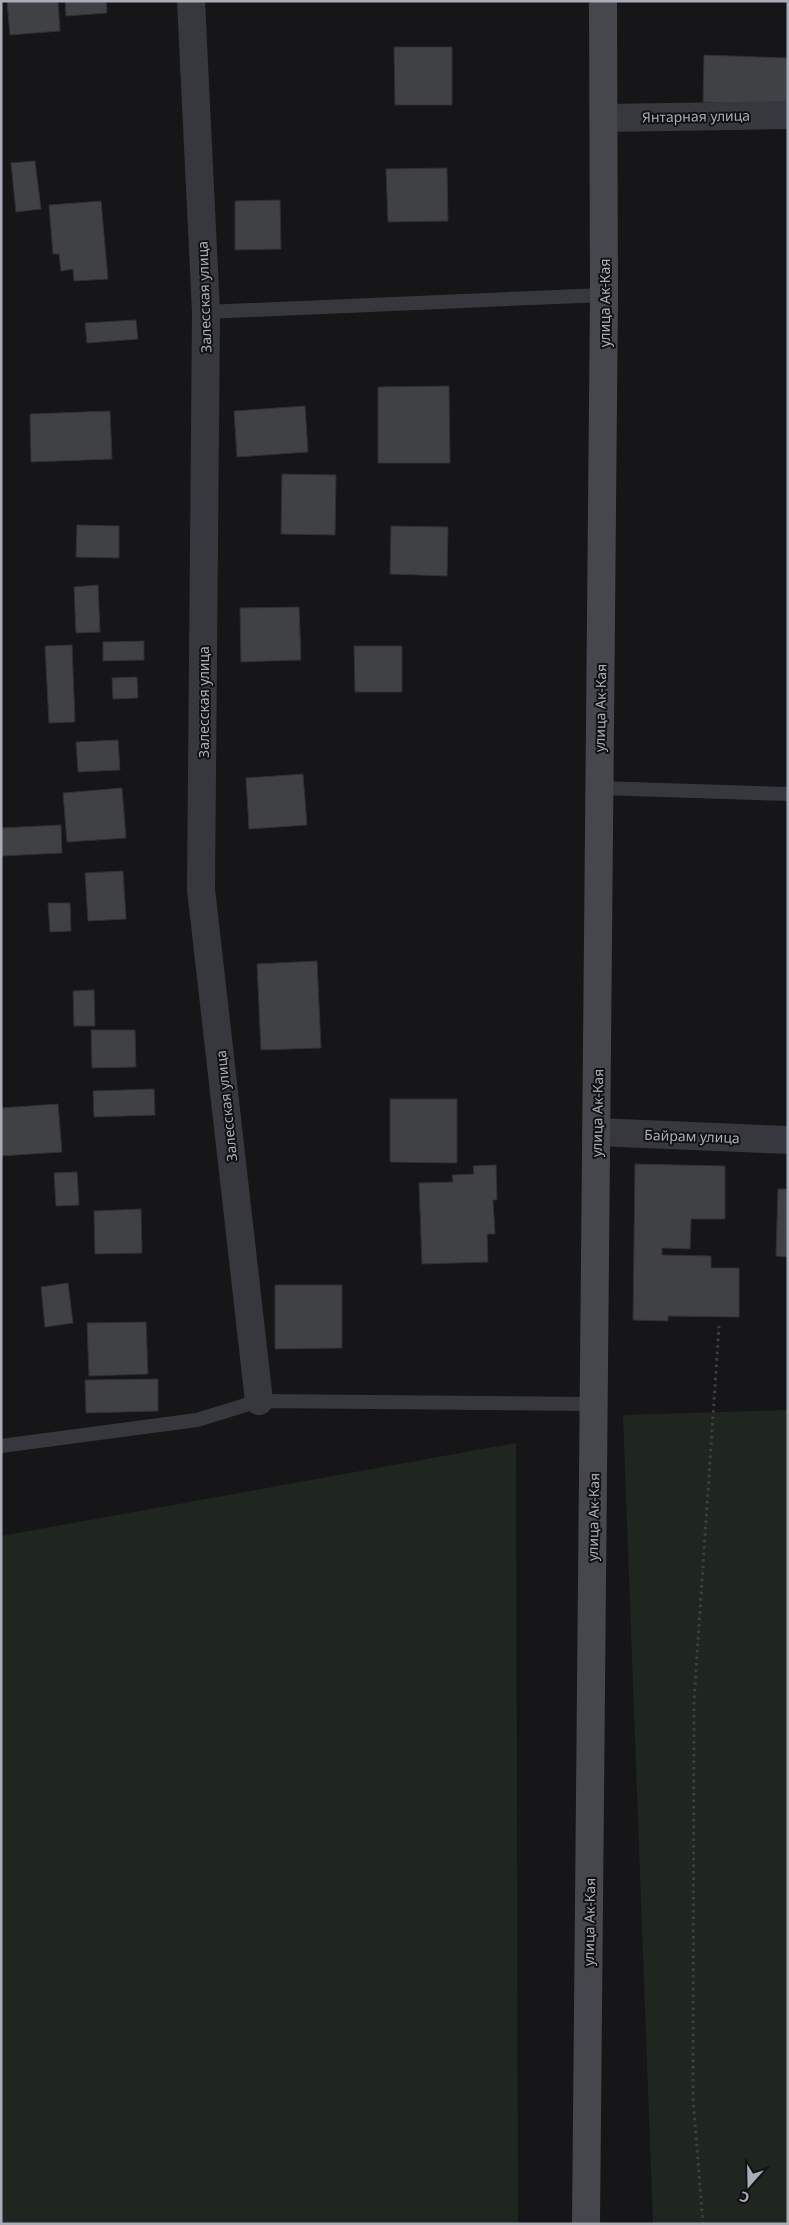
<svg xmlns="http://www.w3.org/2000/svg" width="789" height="2225" font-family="'Noto Sans',sans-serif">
  <rect width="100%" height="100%" fill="#161618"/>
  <path fill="#1e261f" d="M788 1410V2224H653L623 1415Z
    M516 1443 518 2224H1V1536Z"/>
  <path fill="#404145" stroke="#303034" d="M7 1H58L60 31 10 35Z
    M65 1H106L107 13 66 16Z
    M394 47H452V105H395Z
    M704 55 788 58V105L703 102Z
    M35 161 41 209 16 212 11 163Z
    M447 168 448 221 388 222 386 169Z
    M280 200 281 249 235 250V201Z
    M101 201 108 279 74 281 73 269 61 271 59 254H53L49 205Z
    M136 320 138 339 87 343 85 323Z
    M449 386 450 463H378V387Z
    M305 406 308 452 237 457 234 411Z
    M110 411 112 459 31 462 30 414Z
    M282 474 336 475 335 535 281 534Z
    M77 525 119 526V558L76 557Z
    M391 526 448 527 447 576 390 574Z
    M98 585 100 632 76 633 74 587Z
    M299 607 301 660 241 662 240 608Z
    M144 641V660L103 661V642Z
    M72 645 75 722 49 723 45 646Z
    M354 646H402V692H355Z
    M137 677 138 698 113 699 112 678Z
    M118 740 120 770 78 772 76 742Z
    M303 774 307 825 249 829 246 778Z
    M122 788 126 838 67 842 63 793Z
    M61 825 62 853 1 856V828Z
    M123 871 126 919 88 921 85 873Z
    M48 903H70L71 931 50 932Z
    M317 961 321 1048 261 1050 257 964Z
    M94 990 95 1026H74L73 991Z
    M91 1030H135L136 1067 92 1068Z
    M154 1089 155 1115 94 1117 93 1091Z
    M390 1099H457V1163L390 1162Z
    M58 1104 62 1152 1 1156V1108Z
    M635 1164 725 1166V1219H691L690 1249 662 1248V1255L711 1256V1268H739V1317L668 1316V1321L633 1320Z
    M496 1165 497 1200H493L495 1234H487L488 1262 422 1264 419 1183 453 1182 452 1175 474 1174 473 1166Z
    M77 1172 79 1205 56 1206 54 1173Z
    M778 1189H788V1257L776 1256Z
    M141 1209 142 1253 95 1254 94 1211Z
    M68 1283 73 1323 45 1327 41 1287Z
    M275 1285H342V1348L275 1349Z
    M146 1322 148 1374 89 1376 87 1323Z
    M158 1379V1411L86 1413 85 1380Z"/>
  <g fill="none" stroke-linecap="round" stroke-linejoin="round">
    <path stroke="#3d3f44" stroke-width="3" stroke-dasharray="2.5 4" stroke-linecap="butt" d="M703 2224 693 2098 694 1701 719 1326"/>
    <path stroke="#37383d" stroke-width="14" d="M206 312 604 295
      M600 788 788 794
      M1 1446 197 1420 259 1401 594 1404"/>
    <path stroke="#37383d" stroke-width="28" d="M191 1 206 312 201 889 259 1401
      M605 118 788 115
      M596 1132 788 1140"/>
    <path stroke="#45474d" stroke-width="28" d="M586 2224 604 295 603 1"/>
  </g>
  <g text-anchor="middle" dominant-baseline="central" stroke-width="4" stroke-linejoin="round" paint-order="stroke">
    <g font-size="14" fill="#a8adb8" stroke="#111113">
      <text transform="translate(696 116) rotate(-1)">Янтарная улица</text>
      <text transform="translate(204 297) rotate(-92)">Залесская улица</text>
      <text transform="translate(604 303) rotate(-90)">улица Ак-Кая</text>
      <text transform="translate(203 702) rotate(-90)">Залесская улица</text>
      <text transform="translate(600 708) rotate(-89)">улица Ак-Кая</text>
      <text transform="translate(226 1106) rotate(-96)">Залесская улица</text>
      <text transform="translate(597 1113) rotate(-89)">улица Ак-Кая</text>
      <text transform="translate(692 1136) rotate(2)">Байрам улица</text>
      <text transform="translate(593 1517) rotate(-89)">улица Ак-Кая</text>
      <text transform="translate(589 1922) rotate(-89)">улица Ак-Кая</text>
    </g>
  </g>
  <rect width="789" height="2225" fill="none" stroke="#a8adb8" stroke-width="5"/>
  <g transform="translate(749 2185) rotate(200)" stroke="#111113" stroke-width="4" paint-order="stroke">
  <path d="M0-4L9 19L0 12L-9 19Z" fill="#a8adb8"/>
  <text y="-8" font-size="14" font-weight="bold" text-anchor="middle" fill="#a8adb8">С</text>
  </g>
</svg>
